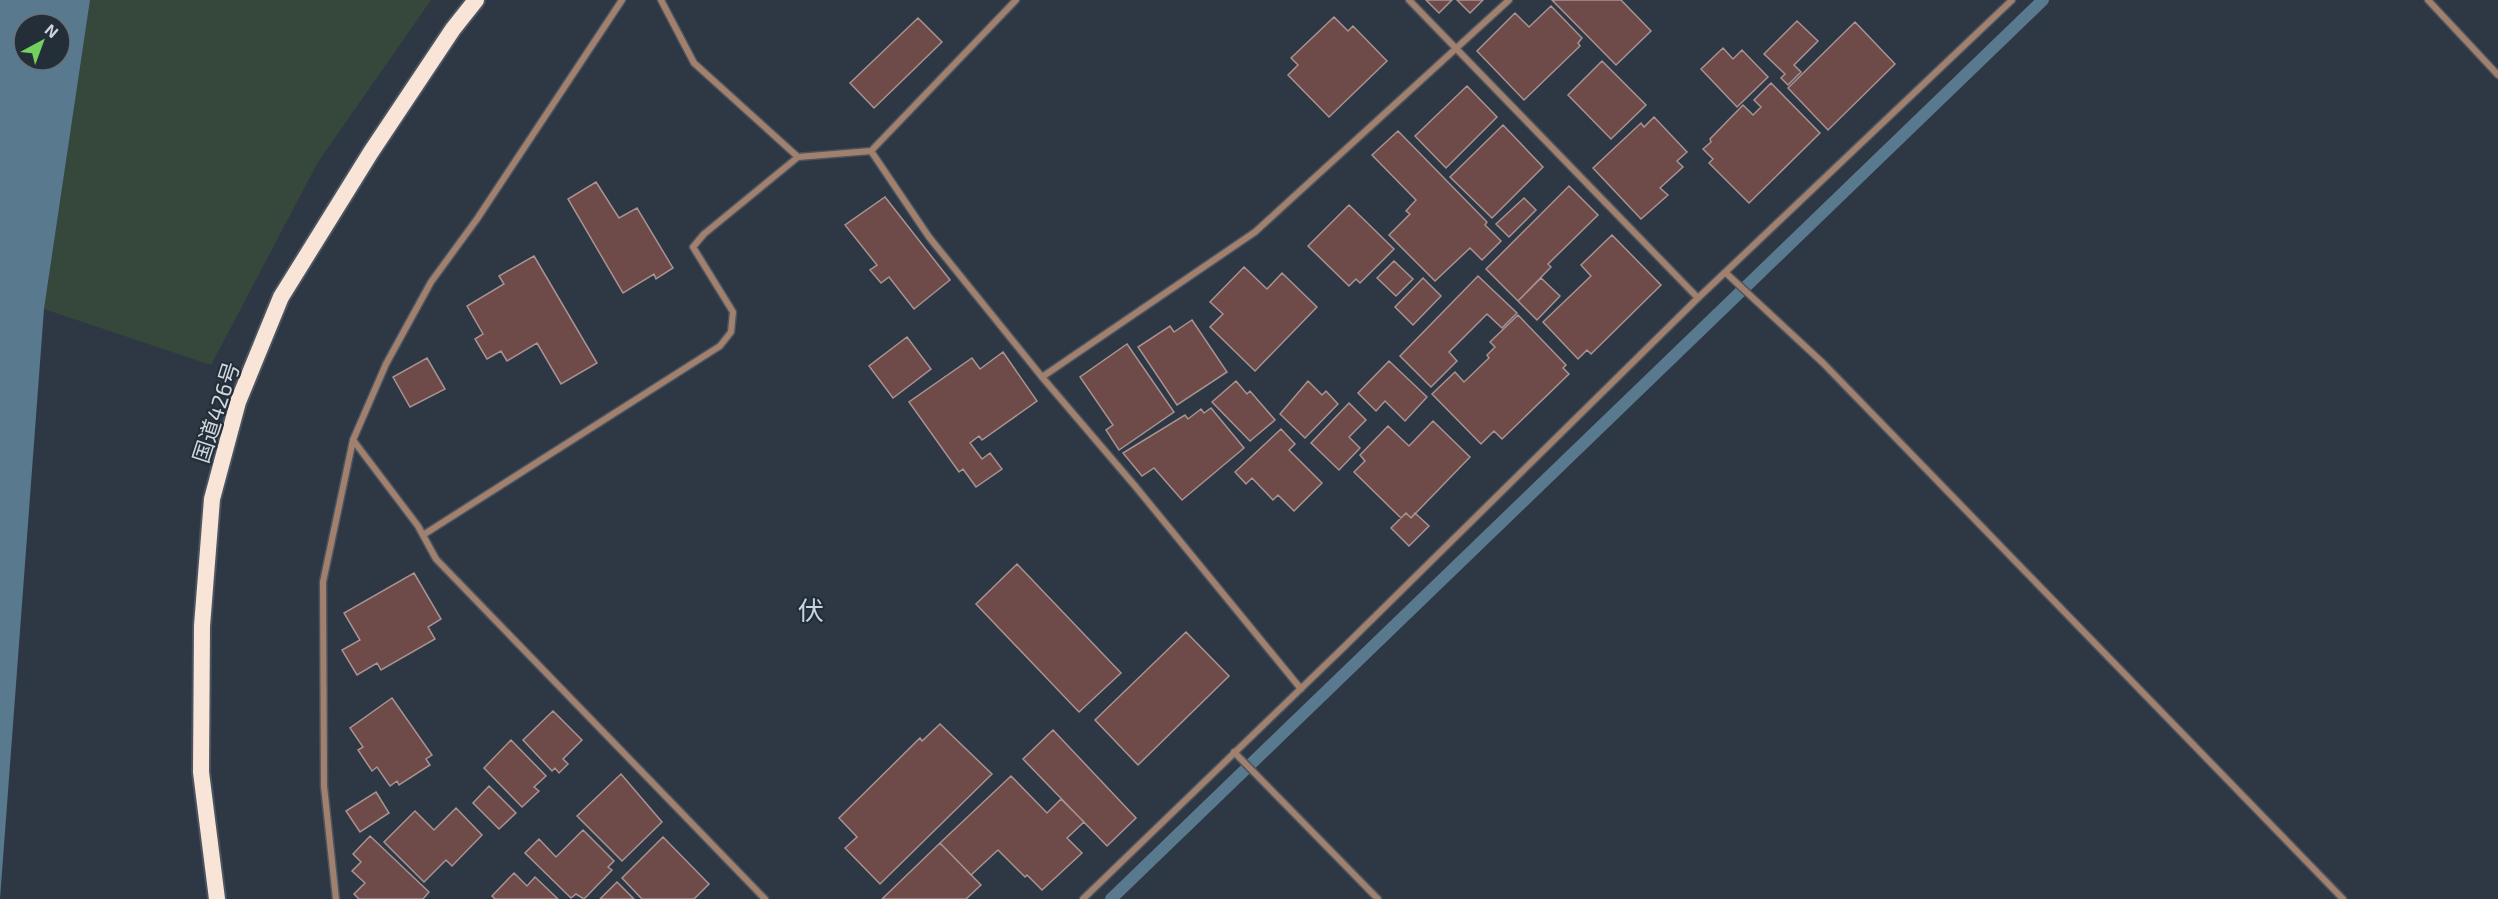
<svg xmlns="http://www.w3.org/2000/svg" width="2498" height="899" font-family="'Exo 2','Noto Sans JP',sans-serif">
  <rect width="100%" height="100%" fill="#2e3844"/>
  <path fill="#35483b" d="M90 0H431L318 162 211 365 44 309Z"/>
  <path fill="#59798e" fill-rule="evenodd" d="M0 0H90L44 309 0 899ZM24 24H60V60H24Z"/>
  <g fill="none" stroke-linecap="round" stroke-linejoin="round">
    <path stroke="#59798e" stroke-width="12" d="M1111 899 2043 0"/>
  </g>
  <path fill="#6e4a49" stroke="#a89392" stroke-width="1.5" d="M1426 0H1452L1439 13Z
    M1457 0H1483L1470 13Z
    M1552 0H1621L1651 31 1616 65Z
    M1551 6 1582 38 1578 43 1580 46 1524 100 1477 51 1515 13 1529 27Z
    M1334 17 1348 31 1353 26 1387 61 1329 117 1288 75 1298 65 1291 58Z
    M918 18 942 42 874 108 850 83Z
    M1797 21 1818 41 1794 65 1801 72 1788 85 1781 78 1785 74 1764 54Z
    M1855 22 1895 64 1828 130 1788 88Z
    M1723 48 1733 59 1742 50 1768 77 1737 107 1701 69Z
    M1602 61 1646 105 1611 139 1568 95Z
    M1771 83 1820 133 1749 203 1709 163 1713 159 1703 149 1711 142 1710 139 1743 105 1753 115 1761 107 1754 100Z
    M1467 86 1497 117 1446 168 1415 136Z
    M1654 117 1687 152 1677 161 1683 167 1660 188 1668 195 1641 219 1593 168 1641 123 1644 127Z
    M1503 125 1543 167 1492 218 1450 177Z
    M1398 131 1487 222 1485 225 1501 241 1482 260 1470 248 1435 281 1389 235 1410 214 1406 211 1416 200 1372 155Z
    M596 182 619 218 637 208 673 268 656 279 654 274 623 293 568 199Z
    M1569 186 1598 215 1548 264 1551 267 1518 301 1486 269Z
    M885 197 950 280 914 309 889 277 881 283 870 270 877 265 845 225Z
    M1524 198 1536 210 1509 237 1496 224Z
    M1349 205 1394 249 1360 283 1356 279 1349 286 1308 246Z
    M1612 235 1661 285 1591 354 1587 350 1578 359 1543 322 1591 276 1581 265Z
    M534 256 597 363 561 384 537 343 507 361 501 351 487 359 475 339 483 334 467 306 504 284 499 276Z
    M1394 261 1413 279 1396 296 1377 278Z
    M1244 267 1267 289 1282 273 1317 307 1255 371 1210 327 1223 314 1210 302Z
    M1478 276 1517 313 1502 328 1487 314 1449 352 1457 361 1431 387 1400 356Z
    M1423 278 1441 296 1413 325 1395 307Z
    M1541 278 1560 296 1537 320 1518 301Z
    M1518 315 1566 365 1563 368 1569 374 1502 439 1494 431 1481 444 1432 394 1455 372 1464 382 1489 358 1487 355 1495 347 1490 342Z
    M1192 320 1227 372 1177 405 1138 347 1170 326 1174 332Z
    M907 337 931 369 893 398 869 366Z
    M1127 344 1174 412 1119 450 1106 430 1113 425 1080 377Z
    M1003 352 1037 401 982 440 979 436 970 443 982 459 990 453 1002 469 976 487 963 469 959 472 909 402 972 358 980 369Z
    M427 358 445 389 410 407 393 377Z
    M1389 361 1427 397 1405 421 1385 401 1376 411 1358 393Z
    M1236 381 1247 394 1250 391 1275 420 1250 441 1212 402Z
    M1308 381 1322 395 1326 391 1338 404 1305 438 1280 414Z
    M1349 403 1366 420 1349 437 1360 448 1339 470 1311 443Z
    M1211 408 1244 448 1182 500 1154 468 1142 476 1123 453 1185 415 1188 419 1201 409 1204 413Z
    M1433 421 1470 457 1411 518 1406 513 1401 518 1354 472 1365 461 1360 455 1388 426 1409 446Z
    M1281 429 1295 444 1289 450 1322 483 1294 511 1278 495 1273 500 1252 478 1246 484 1235 472Z
    M1406 513 1411 518 1415 513 1429 526 1409 546 1391 528Z
    M1017 564 1121 673 1079 712 976 604Z
    M414 573 441 619 428 627 435 639 381 670 377 663 357 675 342 650 360 640 344 613Z
    M1186 632 1229 676 1138 765 1095 720Z
    M392 698 432 755 426 759 430 765 399 785 397 781 390 786 377 767 372 771 358 750 363 747 350 728Z
    M553 711 582 740 563 759 568 764 559 773 555 768 552 771 523 740Z
    M940 724 992 774 880 884 845 848 857 837 839 818 920 738 922 741Z
    M1053 730 1136 818 1107 846 1023 759Z
    M511 740 546 776 534 787 539 791 522 807 484 768Z
    M621 774 662 822 622 861 577 816Z
    M1011 776 1047 813 1061 799 1084 822 1067 838 1082 853 1042 890 1027 875 1025 877 998 850 971 875 940 843Z
    M489 786 516 813 499 829 473 803Z
    M376 792 389 813 360 832 346 811Z
    M456 808 482 835 452 866 446 860 424 882 384 842 415 811 434 830Z
    M583 830 614 861 608 867 612 870 584 899 576 894 571 898 525 853 539 839 556 857Z
    M370 836 429 892 423 899H359L354 894 365 883 352 871 361 862 353 854Z
    M663 837 709 884 694 899H642L622 878Z
    M940 843 981 885 966 899H882Z
    M514 873 527 886 535 877 558 899H495L492 896Z
    M617 882 634 899H600Z"/>
  <g fill="none" stroke-linecap="round" stroke-linejoin="round">
    <defs>
      <path id="minor" d="M661 0 694 63 798 157 871 151 1016 0
        M1409 0 1698 298
        M2428 0 2498 75
        M871 151 929 237 1042 377 1135 486 1301 689
        M1726 273 1823 363 2343 899
        M1042 377 1255 232 1509 0
        M353 440 418 526 436 559 765 899
        M423 535 720 346 731 332 733 312 693 247 704 234 798 157
        M1234 752 1378 899
        M336 899 324 786 323 582 353 440 386 364 431 282 477 219 622 0
        M1083 899 1345 646 1698 298 2012 0"/>
      <path id="trunk" d="M217 899 201 772 202 626 212 499 238 402 281 297 371 152 453 29 476 0"/>
    </defs>
    <use href="#minor" stroke="#4b5460" stroke-width="9"/>
    <use href="#trunk" stroke="#4b5460" stroke-width="20"/>
    <use href="#minor" stroke="#a1816d" stroke-width="6"/>
    <use href="#trunk" stroke="#f8e5d8" stroke-width="16"/>
  </g>
  <g text-anchor="middle" dominant-baseline="central" stroke-width="4.5" stroke-linejoin="round" paint-order="stroke">
    <g font-size="22" fill="#d0d6dd" stroke="#242e39">
      <text transform="translate(215 412) rotate(-72)">国道426号</text>
    </g>
    <g font-size="26" fill="#c6d3e1" stroke="#242e39">
      <text x="811" y="609">伏</text>
    </g>
  </g>
  <g transform="translate(42 42) rotate(41)"><circle r="28" fill="#242e39" stroke="#69717b" stroke-width="1.5"/>
  <path d="M0-4.5L10 22L0 15L-10 22Z" fill="#71d25e"/>
  <text y="-9" font-size="16" font-weight="bold" text-anchor="middle" fill="#d0d6dd">N</text>
  </g>
</svg>
